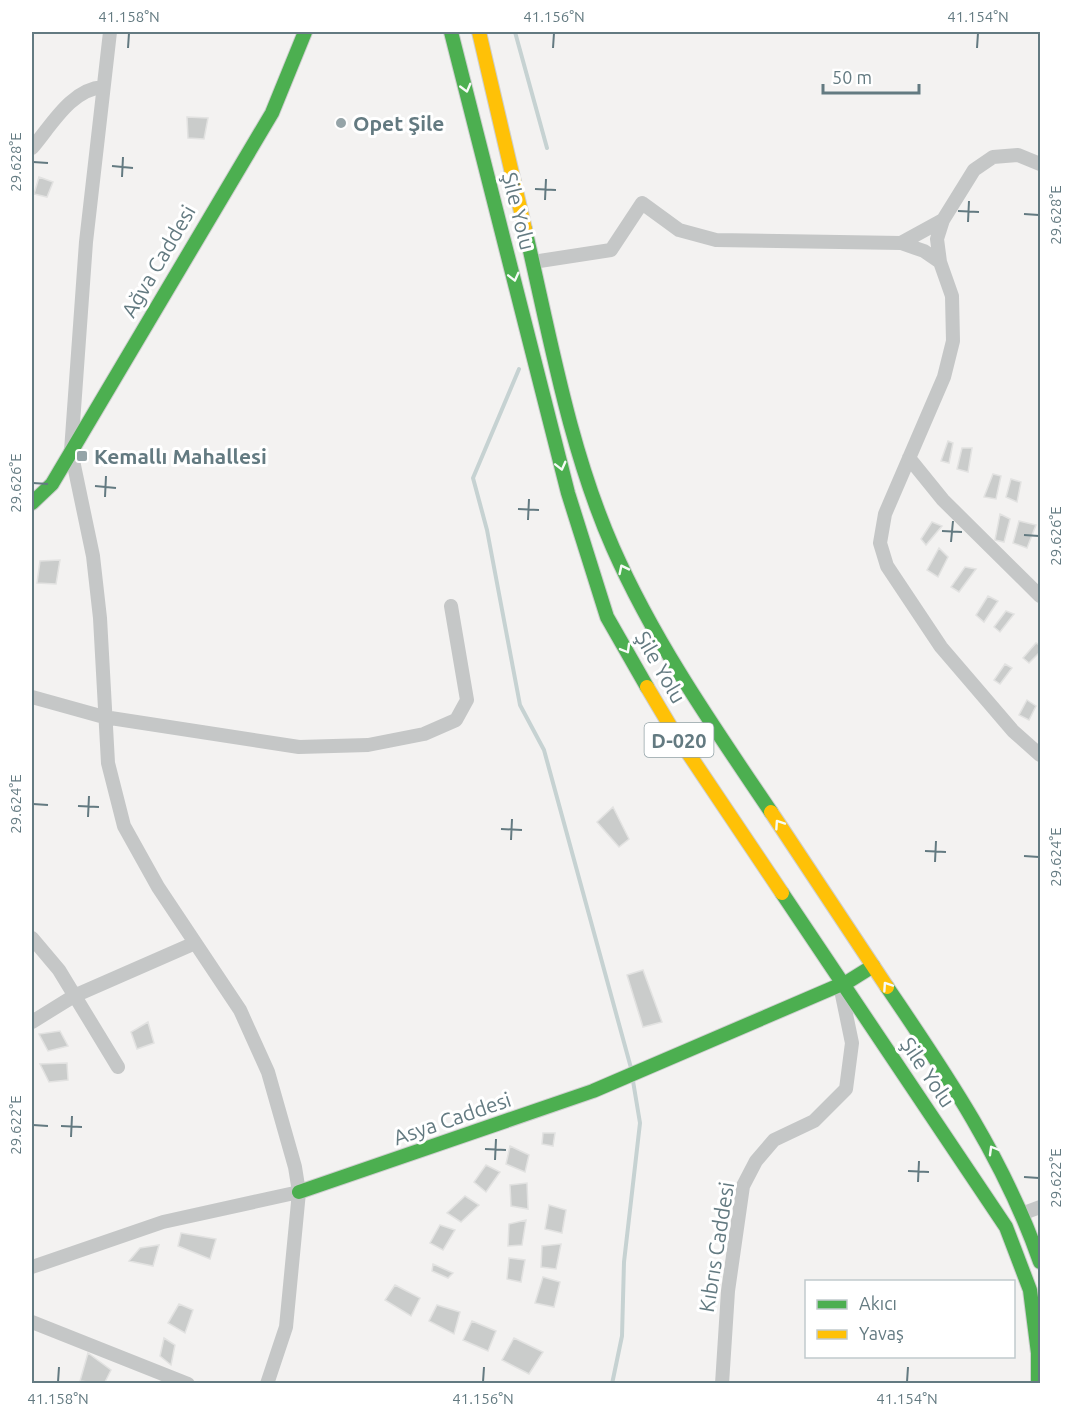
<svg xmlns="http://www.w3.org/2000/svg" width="1072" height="1415" font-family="Ubuntu,sans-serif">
  <rect width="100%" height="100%" fill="#f3f2f1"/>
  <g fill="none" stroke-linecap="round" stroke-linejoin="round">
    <path stroke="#c6d2d2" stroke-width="4" d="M515 32 547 148
      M519 369 473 478 487 530 520 705 544 750 631 1068
      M612 1384 622 1336 624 1262 640 1123 633 1081"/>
  </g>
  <path fill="#cacccb" stroke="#e2e2e1" stroke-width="1.5" d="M187 117 208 118 204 139 188 138Z
    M39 177 53 182 47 197 34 194Z
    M948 441 953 443 949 463 941 461Z
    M962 448H972L968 472 957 469Z
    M993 474 1001 476 996 499 984 497Z
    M1011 479 1021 482 1017 502 1006 497Z
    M1000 514 1010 519 1004 542 995 540Z
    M1019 521 1036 525 1027 548 1013 543Z
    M932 522 942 526 926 545 921 539Z
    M939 548 948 557 938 577 927 570Z
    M60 560 56 584 37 583 40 561Z
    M965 567 976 569 959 592 951 587Z
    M988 596 998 601 984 622 976 615Z
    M1006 611 1014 614 1000 632 994 627Z
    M1036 643 1040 645V652L1029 663 1023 658Z
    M1005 664 1012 668 1000 684 994 680Z
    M1027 700 1036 706 1029 720 1019 715Z
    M613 807 629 839 619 847 597 822Z
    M643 970 662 1022 643 1027 627 975Z
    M148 1022 154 1043 137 1049 131 1032Z
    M60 1031 68 1046 48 1051 39 1034Z
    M67 1063 68 1080 49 1082 40 1064Z
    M543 1133H555L553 1146 542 1144Z
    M510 1146 529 1155 525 1172 506 1164Z
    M486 1165 500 1172 486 1192 474 1182Z
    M527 1183 528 1209 511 1206 510 1185Z
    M465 1196 479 1205 461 1222 447 1213Z
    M549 1205 566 1210 562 1233 545 1229Z
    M526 1220 522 1245 508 1246 509 1224Z
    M440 1225 455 1230 443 1250 430 1243Z
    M181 1233 216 1239 210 1259 178 1246Z
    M561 1244 556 1269 541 1267 542 1246Z
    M159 1245 153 1266 129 1261 140 1248Z
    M509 1258 525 1260 521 1282 507 1279Z
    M433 1264 453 1273 448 1278 432 1271Z
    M543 1277 560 1282 554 1307 535 1303Z
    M395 1285 420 1298 411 1316 385 1300Z
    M179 1304 193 1310 185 1333 168 1323Z
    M437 1305 460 1312 454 1334 429 1321Z
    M472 1321 496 1331 488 1351 463 1340Z
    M164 1338 175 1345 171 1365 160 1356Z
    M514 1338 543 1352 529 1374 502 1360Z
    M88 1353 111 1370 104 1384 80 1381Z"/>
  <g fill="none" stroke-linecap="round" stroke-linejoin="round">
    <defs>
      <path id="fast" d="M451 32 568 493 607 617 647 687
        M525 229C550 336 569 448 613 548 655 643 713 726 771 812
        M32 503 52 484 272 113 305 32
        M782 893 1006 1227 1030 1290 1038 1353V1384
        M887 987C947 1075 1005 1161 1040 1262
        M299 1192 593 1091 849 981 873 966"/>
      <path id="slow" d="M479 32 525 229
        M647 687 672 729 782 893
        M771 812 887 987"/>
    </defs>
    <use href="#fast" stroke="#cecfcf" stroke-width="16"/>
    <use href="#slow" stroke="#cecfcf" stroke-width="16"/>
    <path stroke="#c5c7c7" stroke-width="14" d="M110 32 86 242 71 451 93 556 100 618 108 763 124 826 158 887 240 1010 268 1072 295 1167 299 1192 286 1327 267 1384
      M32 148C51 126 71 89 103 87
      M943 220 937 239 940 262 952 296 953 341 944 377 885 514 880 543 887 566 941 647 1013 731 1040 755
      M901 243 943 220 974 170 993 157 1018 155 1040 164
      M533 262 611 250 642 203 679 230 716 240 901 243 924 251 940 262
      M909 458 943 500 1040 596
      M32 697 104 717 299 747 368 745 424 734 456 720 467 700 451 606
      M32 938 59 970 118 1067
      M32 1022 74 996 195 943
      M1024 1213 1040 1207
      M32 1267 163 1222 299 1192
      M32 1322 188 1384
      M722 1384 728 1291 743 1186 756 1161 774 1140 814 1121 846 1089 852 1043 841 990"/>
    <use href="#fast" stroke="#4caf50" stroke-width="14"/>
    <use href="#slow" stroke="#ffc107" stroke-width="14"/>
  </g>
  <defs><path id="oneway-chevron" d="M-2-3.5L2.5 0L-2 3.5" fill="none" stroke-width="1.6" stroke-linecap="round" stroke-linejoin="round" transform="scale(1.5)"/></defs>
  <g stroke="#f6fbf6">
    <use href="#oneway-chevron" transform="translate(466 88) rotate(75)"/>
    <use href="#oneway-chevron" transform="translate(514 277) rotate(76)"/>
    <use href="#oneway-chevron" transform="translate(561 466) rotate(76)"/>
    <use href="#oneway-chevron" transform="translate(623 569) rotate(-116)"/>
    <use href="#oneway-chevron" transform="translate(626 649) rotate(60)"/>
    <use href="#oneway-chevron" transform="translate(779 824) rotate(-124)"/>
    <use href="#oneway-chevron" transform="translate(887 986) rotate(-124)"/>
    <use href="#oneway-chevron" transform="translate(993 1150) rotate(-120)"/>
  </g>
  <path fill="none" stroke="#637a81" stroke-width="2" d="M128 48 129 33M553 48 554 33M977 48 978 33M33 162 48 163M112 166 133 168M122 177 123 157M535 189 556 190M545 200 546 179M958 211 979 212M1024 214 1039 215M968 222 969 201M33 483 48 484M95 486 116 488M105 497 106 476M518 509 539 510M528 520 529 499M942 531 962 532M1024 535 1039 536M951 542 953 521M33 804 48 805M78 806 99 807M88 817 89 796M501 829 522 830M511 840 512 819M925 851 946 852M1024 856 1039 857M935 862 936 841M33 1125 48 1126M61 1126 82 1127M71 1137 72 1116M485 1149 506 1150M495 1160 496 1139M908 1171 929 1172M1024 1177 1039 1178M918 1182 919 1161M58 1382 59 1367M483 1382 484 1367M907 1382 908 1367"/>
  <g fill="#95a4a8" stroke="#fff" stroke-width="2">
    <circle cx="341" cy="123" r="6"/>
    <rect x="76" y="450" width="12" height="12" rx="3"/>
  </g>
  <g text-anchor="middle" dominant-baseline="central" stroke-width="6" stroke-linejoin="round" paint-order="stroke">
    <rect fill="#fff" stroke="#92a2a7" stroke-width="1.5" x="644.5" y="723" width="69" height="34" rx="4.5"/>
    <g font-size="20" font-weight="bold" fill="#637a81">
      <text x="679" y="740">D-020</text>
    </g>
    <g font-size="21" font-weight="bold" fill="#637a81" stroke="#fff" text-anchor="start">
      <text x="353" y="123">Opet Şile</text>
      <text x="94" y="456">Kemallı Mahallesi</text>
    </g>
    <g font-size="21" fill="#637a81" stroke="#fff">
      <text transform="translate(519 211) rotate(76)">Şile Yolu</text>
      <text transform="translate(158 261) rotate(-60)">Ağva Caddesi</text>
      <text transform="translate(661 667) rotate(60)">Şile Yolu</text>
      <text transform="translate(928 1072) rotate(56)">Şile Yolu</text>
      <text transform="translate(452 1118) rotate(-19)">Asya Caddesi</text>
      <text transform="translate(716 1247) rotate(-81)">Kıbrıs Caddesi</text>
    </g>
  </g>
  <rect width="1072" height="1415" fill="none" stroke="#ffffff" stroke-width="66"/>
  <rect x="805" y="1280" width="210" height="78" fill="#ffffff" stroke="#c1cacd" stroke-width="1.5"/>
  <rect x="817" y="1300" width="30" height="9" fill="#4caf50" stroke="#c1cacd" stroke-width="1.5"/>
  <text x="859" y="1310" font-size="18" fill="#637a81">Akıcı</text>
  <rect x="817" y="1330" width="30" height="9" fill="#ffc107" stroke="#c1cacd" stroke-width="1.5"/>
  <text x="859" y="1340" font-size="18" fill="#637a81">Yavaş</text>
  <path d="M823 84v9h96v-9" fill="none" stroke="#637a81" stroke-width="3"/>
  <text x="832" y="84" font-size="18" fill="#637a81" stroke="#ffffff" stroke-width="4.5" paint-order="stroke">50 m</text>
  <rect x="33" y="33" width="1006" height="1349" fill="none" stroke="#637a81" stroke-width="2"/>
  <g font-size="15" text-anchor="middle" fill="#637a81">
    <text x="129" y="22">41.158°N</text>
    <text x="554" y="22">41.156°N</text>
    <text x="978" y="22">41.154°N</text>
    <text transform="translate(16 162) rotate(-90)" y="5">29.628°E</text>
    <text transform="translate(1056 215) rotate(-90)" y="5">29.628°E</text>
    <text transform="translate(16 483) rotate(-90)" y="5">29.626°E</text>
    <text transform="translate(1056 536) rotate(-90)" y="5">29.626°E</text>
    <text transform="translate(16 804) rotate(-90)" y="5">29.624°E</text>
    <text transform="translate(1056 857) rotate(-90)" y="5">29.624°E</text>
    <text transform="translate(16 1125) rotate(-90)" y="5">29.622°E</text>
    <text transform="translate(1056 1178) rotate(-90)" y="5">29.622°E</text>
    <text x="58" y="1404">41.158°N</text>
    <text x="483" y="1404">41.156°N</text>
    <text x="907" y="1404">41.154°N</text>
  </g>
</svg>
